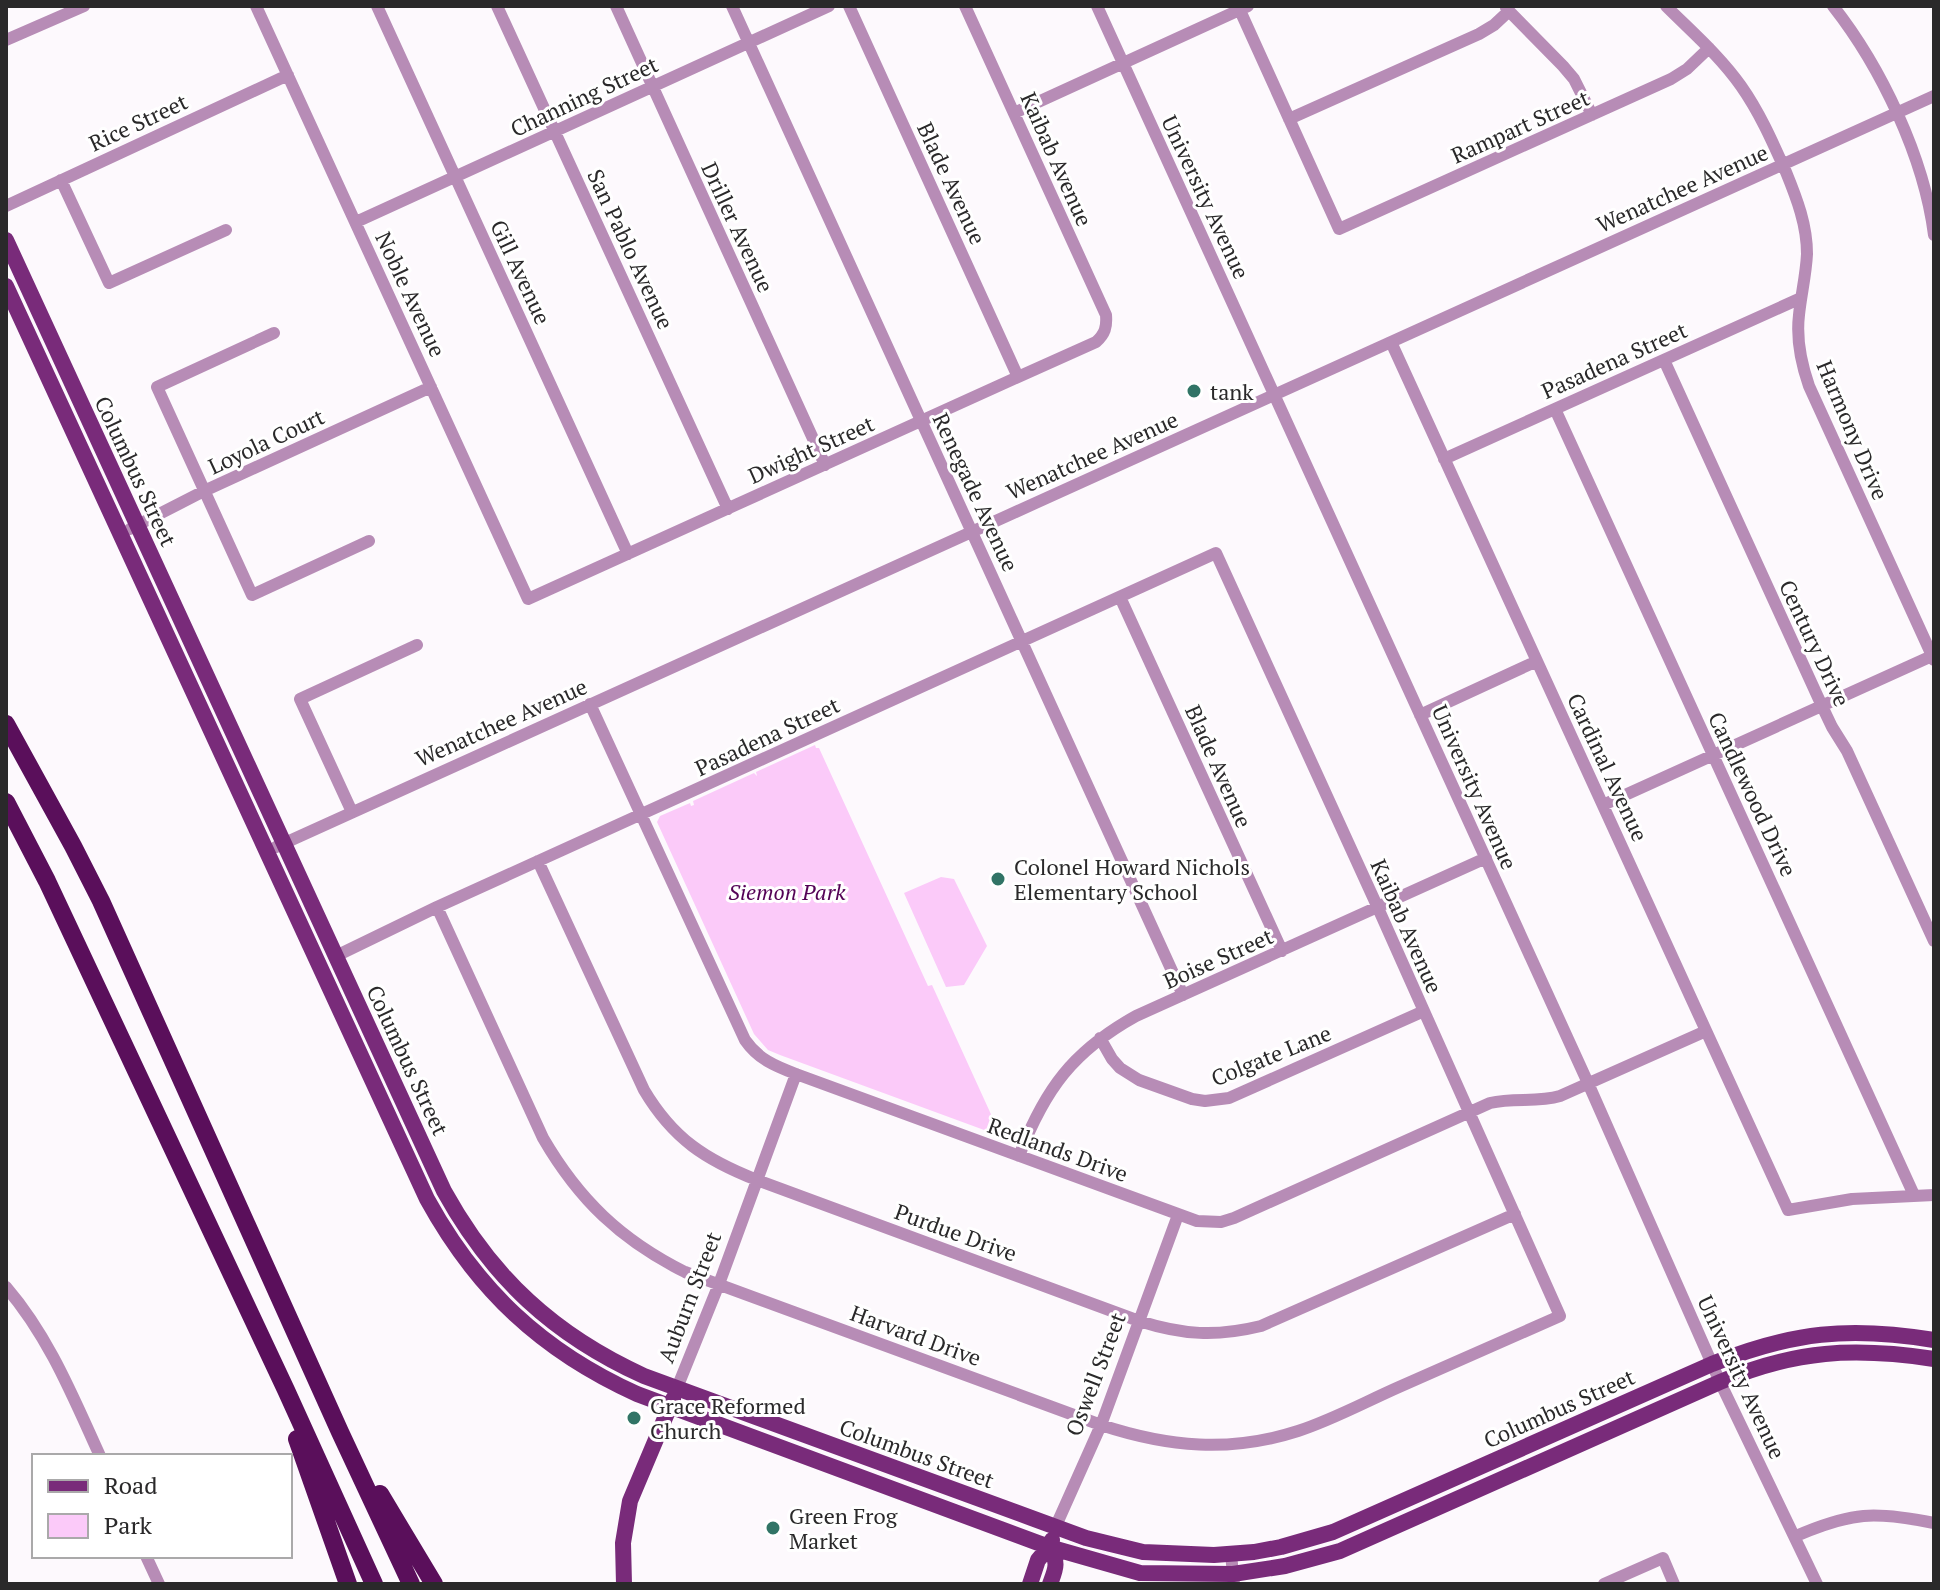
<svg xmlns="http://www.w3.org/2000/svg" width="1940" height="1590" font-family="'PT Serif',serif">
  <rect width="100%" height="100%" fill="#fdf9fd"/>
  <path fill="#fbcaf9" d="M815 745 816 748H819L928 986 932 985 1000 1134 995 1132V1134L780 1055 768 1050 754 1034 657 822 660 816 690 803 691 806 694 805 693 801 754 773 757 776 756 772Z
    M941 877 954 879 987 946 964 985 946 987 904 893Z"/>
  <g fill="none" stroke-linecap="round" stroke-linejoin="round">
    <path stroke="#b78cb6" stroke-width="12" d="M256 6 528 599 1018 377 1096 342C1105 334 1107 327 1106 315L965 6
      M377 6 628 554
      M497 6 728 509
      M616 6 825 465
      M732 6 1183 995
      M849 6 1018 377
      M1097 6 1588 1083 1720 1382 1817 1584
      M1238 6 1339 229 1671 79 1687 69 1709 48
      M1666 6C1692 32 1720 56 1741 86 1760 113 1773 143 1786 172 1797 199 1807 225 1807 254 1806 275 1801 295 1799 315 1796 340 1801 363 1809 386L1934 660
      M1833 6C1881 67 1924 157 1934 235
      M1506 8 1563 66 1574 79 1592 115
      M6 40 84 6
      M1014 113 1248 6
      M1289 119 1479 34 1494 25 1509 11
      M61 180 109 283 226 230
      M6 206 288 75
      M356 222 829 6
      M274 333 157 387 252 595 369 541
      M1391 342 1788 1210 1852 1199 1934 1195
      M1664 360 1822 706 1832 727 1847 751 1934 941
      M1555 409 1914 1195
      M1444 459 1801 298
      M130 529 204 491 431 387
      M1120 597 1282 951
      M590 704 745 1040C758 1059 775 1066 796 1074L1197 1221 1221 1222 1234 1218 1490 1103C1514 1097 1537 1103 1560 1096L1706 1031
      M1420 715 1537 661
      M1603 805 1934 655
      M352 812 300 699 417 645
      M276 847 1934 96
      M538 861 644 1090C673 1139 706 1160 757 1180L1139 1321C1183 1335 1216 1337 1261 1326L1515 1214
      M336 956 437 907 1216 553 1378 908 1560 1316C1506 1340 1452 1364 1399 1387 1365 1402 1332 1420 1298 1431 1230 1453 1168 1447 1101 1425L685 1272C621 1240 579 1200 543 1138L437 907
      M1100 1038 1112 1059 1120 1068 1139 1080 1192 1099 1205 1101 1229 1098 1424 1011
      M1019 1156C1045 1089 1073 1051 1136 1016L1486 858
      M6 1287C49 1337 73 1397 100 1456
      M677 1388 719 1284 796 1074
      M1055 1528 1101 1425 1178 1215
      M1796 1536C1852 1512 1874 1511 1934 1523
      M1231 1554 1234 1584
      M146 1556 159 1584
      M1604 1584 1663 1558 1674 1584"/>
    <path stroke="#792b7a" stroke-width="16" d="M6 240 444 1191C492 1278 554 1335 644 1376L1086 1538 1143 1552 1214 1555 1254 1552 1281 1547 1333 1532 1712 1364C1792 1332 1849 1326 1934 1340
      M6 286 427 1199C477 1290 542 1351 637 1394L1049 1547 1140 1573 1233 1574 1285 1566 1340 1551 1720 1382C1795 1350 1854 1347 1934 1359
      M1049 1547C1059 1563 1056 1568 1050 1584
      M624 1584 623 1543 630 1501 673 1399
      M1030 1584 1038 1560 1049 1547 1052 1540"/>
    <path stroke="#5a0f5b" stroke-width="18" d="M6 724 73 846 101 901 340 1432 411 1584
      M6 802 47 881 286 1390 374 1584
      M297 1439 348 1584
      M380 1494 434 1584"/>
  </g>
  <g fill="#317466" stroke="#fff" stroke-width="3">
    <circle cx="1194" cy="391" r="8"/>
    <circle cx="998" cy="879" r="8"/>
    <circle cx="634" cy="1418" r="8"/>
    <circle cx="773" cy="1528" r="8"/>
  </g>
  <g text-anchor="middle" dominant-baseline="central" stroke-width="6" stroke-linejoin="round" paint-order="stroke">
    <g font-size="22" fill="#2a292a" stroke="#fff">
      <text transform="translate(584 96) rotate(-25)">Channing Street</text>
      <text transform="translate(138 122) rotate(-25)">Rice Street</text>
      <text transform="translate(1520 126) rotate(-24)">Rampart Street</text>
      <text transform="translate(1057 159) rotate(66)">Kaibab Avenue</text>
      <text transform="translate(952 183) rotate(65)">Blade Avenue</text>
      <text transform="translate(1682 188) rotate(-24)">Wenatchee Avenue</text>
      <text transform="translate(1206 197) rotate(65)">University Avenue</text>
      <text transform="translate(738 227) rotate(65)">Driller Avenue</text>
      <text transform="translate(631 249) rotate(65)">San Pablo Avenue</text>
      <text transform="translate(521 272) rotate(65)">Gill Avenue</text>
      <text transform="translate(411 294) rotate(65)">Noble Avenue</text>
      <text transform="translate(1614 360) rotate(-24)">Pasadena Street</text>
      <text transform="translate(1853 430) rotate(67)">Harmony Drive</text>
      <text transform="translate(266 441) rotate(-25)">Loyola Court</text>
      <text transform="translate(811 449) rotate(-24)">Dwight Street</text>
      <text transform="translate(1092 455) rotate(-24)">Wenatchee Avenue</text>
      <text transform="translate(136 471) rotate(65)">Columbus Street</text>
      <text transform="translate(976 492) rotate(65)">Renegade Avenue</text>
      <text transform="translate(1815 643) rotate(65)">Century Drive</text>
      <text transform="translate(501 722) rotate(-24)">Wenatchee Avenue</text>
      <text transform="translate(767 736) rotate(-25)">Pasadena Street</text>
      <text transform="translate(1219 766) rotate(66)">Blade Avenue</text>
      <text transform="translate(1608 767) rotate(65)">Cardinal Avenue</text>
      <text transform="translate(1475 787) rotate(66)">University Avenue</text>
      <text transform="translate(1753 794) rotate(65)">Candlewood Drive</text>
      <text transform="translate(1407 926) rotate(66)">Kaibab Avenue</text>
      <text transform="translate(1218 958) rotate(-24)">Boise Street</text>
      <text transform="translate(1271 1055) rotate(-22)">Colgate Lane</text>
      <text transform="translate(408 1060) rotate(65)">Columbus Street</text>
      <text transform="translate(1058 1149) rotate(20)">Redlands Drive</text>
      <text transform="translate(956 1232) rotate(20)">Purdue Drive</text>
      <text transform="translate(689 1297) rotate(-69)">Auburn Street</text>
      <text transform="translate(916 1335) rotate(20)">Harvard Drive</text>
      <text transform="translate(1095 1374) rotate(-69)">Oswell Street</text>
      <text transform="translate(1742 1377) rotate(65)">University Avenue</text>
      <text transform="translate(1559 1408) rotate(-24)">Columbus Street</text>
      <text transform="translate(917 1453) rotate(20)">Columbus Street</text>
    </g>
    <g font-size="22" fill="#2a292a" stroke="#fff" text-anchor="start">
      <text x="1210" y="391">tank</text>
      <text x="1014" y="866">Colonel Howard Nichols<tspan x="1014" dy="25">Elementary School</tspan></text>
      <text x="650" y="1405">Grace Reformed<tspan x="650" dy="25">Church</tspan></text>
      <text x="789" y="1515">Green Frog<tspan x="789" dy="25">Market</tspan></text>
    </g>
    <g font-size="22" font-style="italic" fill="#540256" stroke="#fff">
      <text x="787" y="891">Siemon Park</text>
    </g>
  </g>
  <rect width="1940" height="1590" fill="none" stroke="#2a292a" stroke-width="16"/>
  <rect x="32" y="1454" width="260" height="104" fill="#ffffff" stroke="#aaa9aa" stroke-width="2"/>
  <rect x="48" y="1480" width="40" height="12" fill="#792b7a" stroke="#aaa9aa" stroke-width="2"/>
  <text x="104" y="1494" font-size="24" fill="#2a292a">Road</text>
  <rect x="48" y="1514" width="40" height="24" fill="#fbcaf9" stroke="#aaa9aa" stroke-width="2"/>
  <text x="104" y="1534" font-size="24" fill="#2a292a">Park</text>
</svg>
